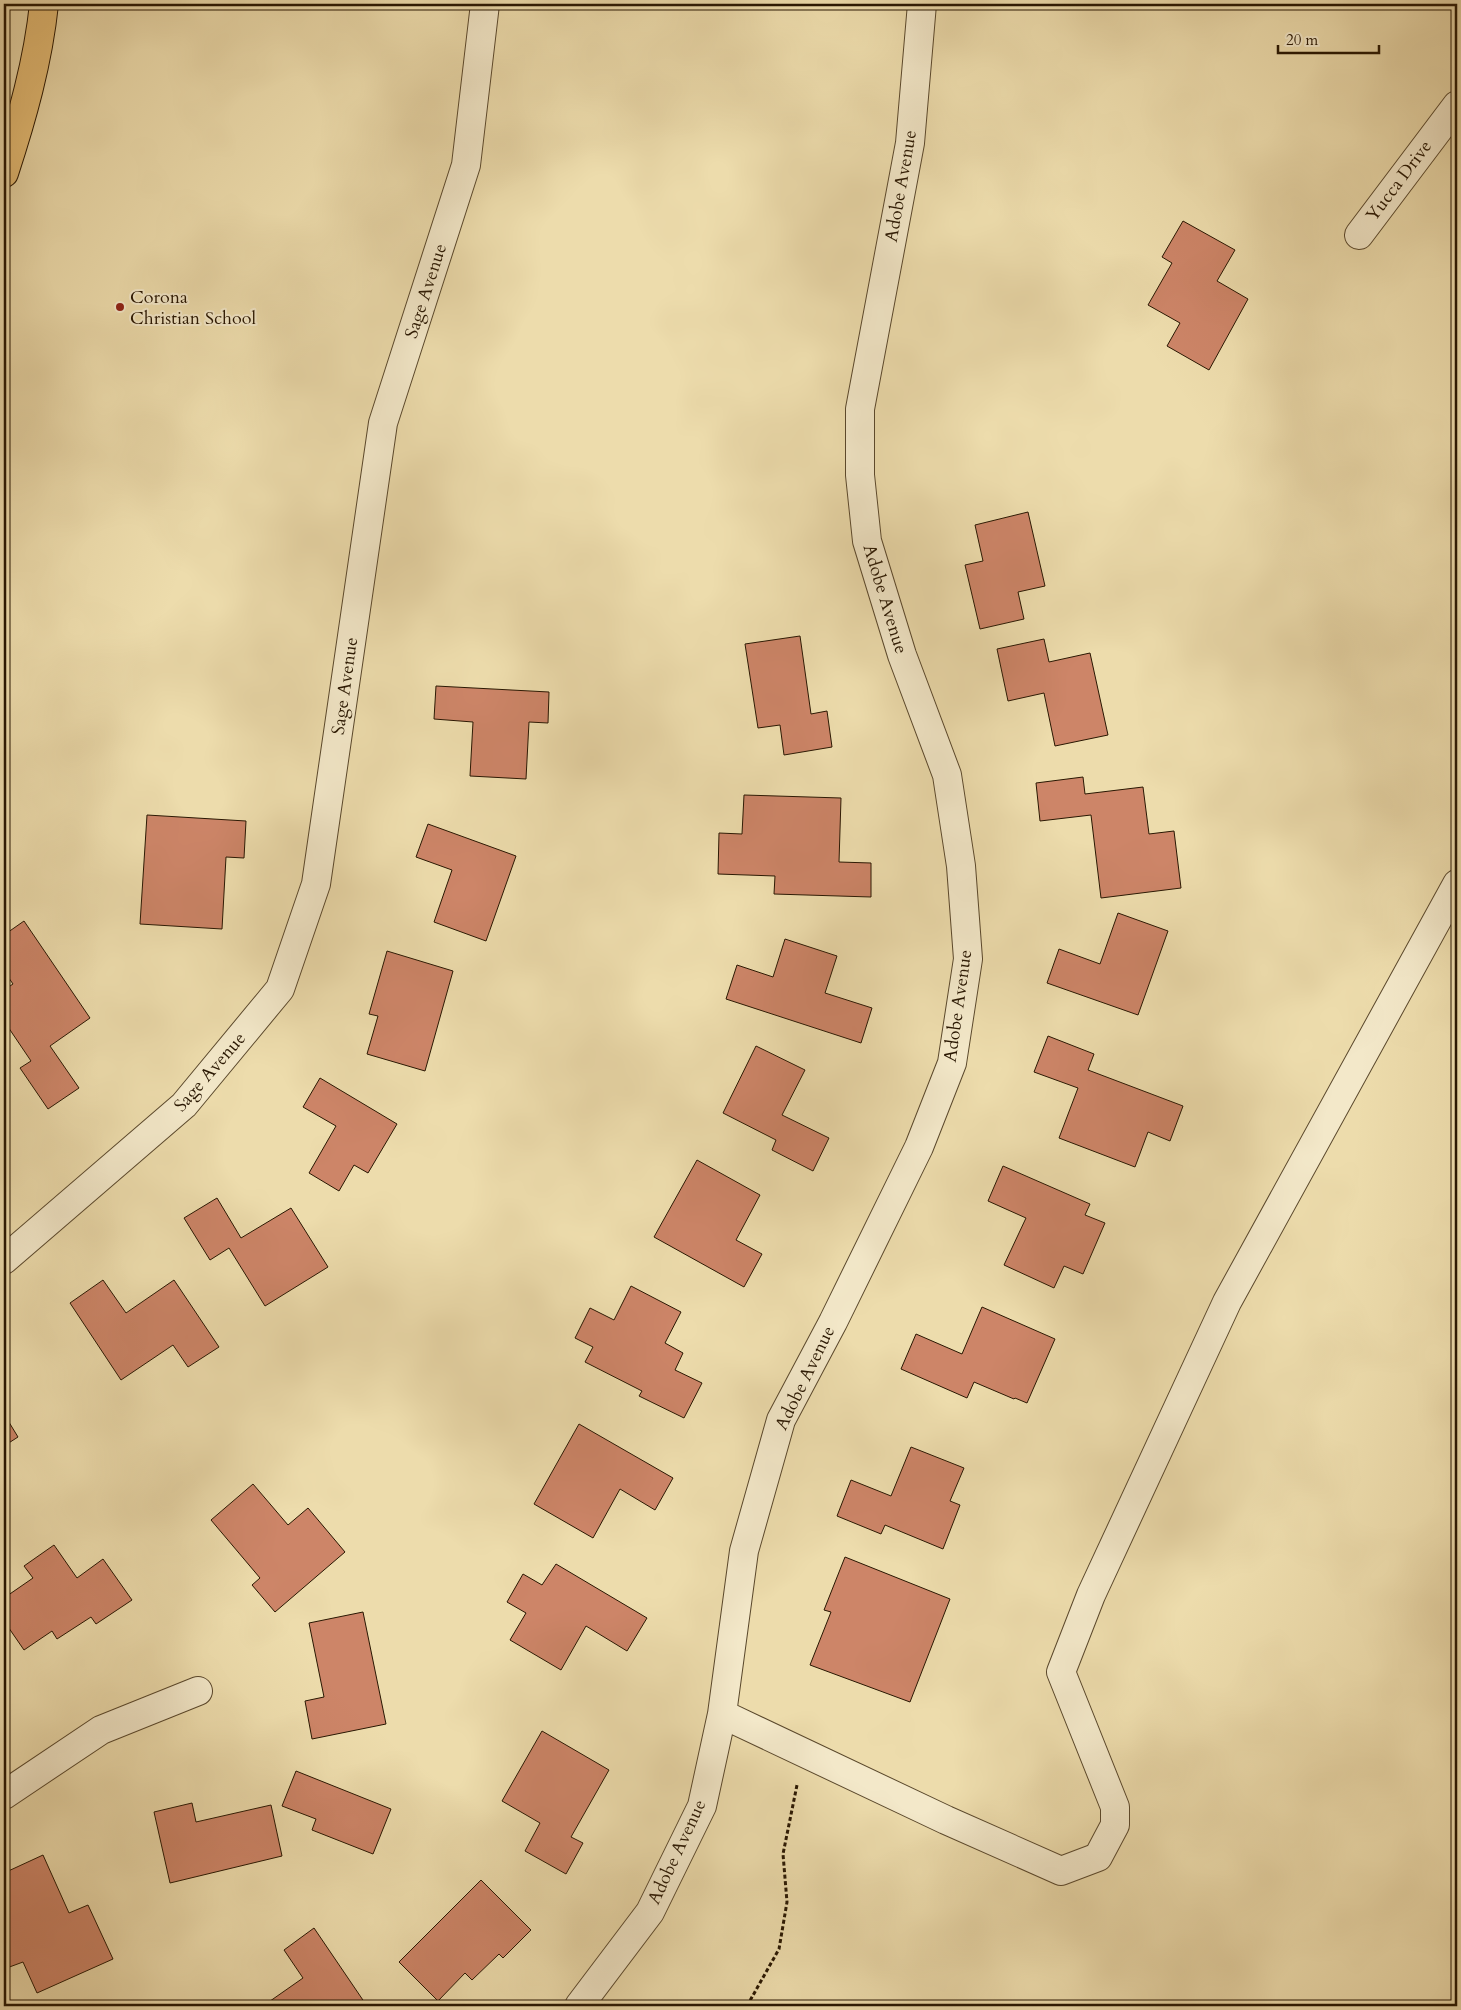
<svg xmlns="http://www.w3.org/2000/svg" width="1461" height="2010" font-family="Cardo,serif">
  <rect width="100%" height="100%" fill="#eddcac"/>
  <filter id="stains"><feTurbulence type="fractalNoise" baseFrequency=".004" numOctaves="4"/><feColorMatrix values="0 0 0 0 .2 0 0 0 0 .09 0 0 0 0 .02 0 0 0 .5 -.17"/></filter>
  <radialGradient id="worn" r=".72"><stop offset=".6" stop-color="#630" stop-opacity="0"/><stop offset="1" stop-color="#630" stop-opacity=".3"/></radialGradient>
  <path fill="#cd8568" stroke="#291702" d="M1183 221 1235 250 1217 281 1248 299 1209 370 1167 346 1180 323 1148 305 1172 263 1162 257Z
    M1028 512 1045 586 1018 592 1024 619 980 629 965 565 983 561 975 525Z
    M800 636 811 714 827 711 832 747 784 755 780 725 758 728 745 644Z
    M1044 639 1049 662 1090 653 1108 735 1055 746 1044 693 1008 701 997 649Z
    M436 686 549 692 548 723 529 722 526 779 470 776 473 722 434 719Z
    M1083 777 1085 794 1143 787 1149 834 1174 831 1181 888 1101 898 1091 815 1040 821 1036 783Z
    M744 795 841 798 839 862 871 863V897L774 894 775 876 718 874 719 833 742 834Z
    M147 815 246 821 244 858 226 857 222 929 140 924Z
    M428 824 516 856 486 941 434 922 452 870 416 857Z
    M1118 913 1168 931 1138 1015 1047 983 1059 949 1100 964Z
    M24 921 90 1018 50 1046 79 1088 48 1109 20 1068 31 1061 4 1021V990L13 984 4 971V935Z
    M785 939 837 956 825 993 872 1008 861 1043 726 999 737 965 773 977Z
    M387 951 453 971 425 1071 367 1054 378 1016 369 1014Z
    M1048 1036 1094 1054 1088 1070 1183 1106 1170 1141 1148 1132 1135 1167 1059 1138 1078 1088 1034 1072Z
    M756 1046 805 1070 782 1115 829 1138 813 1171 772 1150 776 1140 723 1113Z
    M320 1078 397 1124 368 1173 354 1165 339 1191 309 1173 336 1126 303 1107Z
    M697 1160 760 1195 736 1240 762 1254 744 1287 654 1237Z
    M1003 1166 1090 1204 1085 1215 1105 1223 1083 1274 1064 1266 1054 1288 1004 1265 1026 1218 988 1201Z
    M217 1198 241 1238 291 1208 328 1267 265 1306 229 1248 210 1260 184 1218Z
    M103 1280 126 1313 174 1280 219 1347 188 1367 173 1345 121 1380 70 1303Z
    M631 1286 681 1312 665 1343 683 1353 675 1370 702 1383 684 1418 639 1396 642 1391 585 1362 593 1347 575 1338 590 1308 614 1320Z
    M982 1307 1055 1339 1027 1403 1015 1398 1014 1399 974 1382 967 1398 901 1369 916 1334 962 1354Z
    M4 1414 18 1437 4 1446Z
    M579 1424 673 1478 655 1510 620 1489 593 1538 534 1504Z
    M911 1447 964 1468 950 1501 960 1505 943 1549 885 1525 881 1534 837 1516 851 1480 891 1496Z
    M253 1484 288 1525 308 1508 345 1552 275 1612 252 1585 260 1578 211 1520Z
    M54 1545 77 1578 103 1559 132 1600 96 1624 91 1617 57 1639 52 1631 24 1650 4 1621V1598L33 1578 24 1566Z
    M845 1557 950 1599 910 1702 810 1665 831 1612 824 1610Z
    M556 1564 647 1618 627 1651 586 1626 561 1670 510 1640 526 1613 507 1602 523 1574 542 1585Z
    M363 1612 386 1724 312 1739 305 1701 324 1697 309 1623Z
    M542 1731 609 1770 571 1837 583 1843 566 1874 525 1851 540 1823 502 1801Z
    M296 1771 391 1809 373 1854 312 1830 316 1819 282 1806Z
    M192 1803 196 1822 271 1805 282 1856 170 1883 154 1812Z
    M43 1855 69 1913 88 1905 113 1959 37 1993 23 1962 4 1969V1873Z
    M481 1880 531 1930 503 1958 499 1954 472 1980 465 1973 438 2001 399 1962Z
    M314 1928 367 2006H263L303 1978 284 1950Z"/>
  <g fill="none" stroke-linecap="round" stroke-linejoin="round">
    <defs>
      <path id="minor" d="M1359 235 1457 105
        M4 1260 184 1105 280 989 316 884 383 423 466 165 485 4
        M722 1714 946 1820 1061 1871 1098 1857 1115 1825V1807L1061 1672 1091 1595 1227 1302 1457 884
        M4 1795 101 1730 198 1691
        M579 2006 650 1912 702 1806 722 1714 744 1551 781 1420 833 1322 919 1147 952 1063 968 959 961 866 947 775 902 655 867 541 860 475V409L910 143 922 4"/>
      <path id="major" d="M4 173C22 118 38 62 44 4"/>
    </defs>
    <use href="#minor" stroke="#5a482c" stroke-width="30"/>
    <use href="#major" stroke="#291702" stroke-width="30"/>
    <path stroke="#291702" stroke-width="3" stroke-dasharray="4 2.5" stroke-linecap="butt" d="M747 2006 779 1949 787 1902 783 1854 797 1785"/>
    <use href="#minor" stroke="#f3e8c9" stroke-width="28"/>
    <use href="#major" stroke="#e6be76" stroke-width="28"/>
  </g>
  <circle fill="#8f2418" stroke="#f3e8c9" stroke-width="2" cx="120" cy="307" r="5"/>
  <g text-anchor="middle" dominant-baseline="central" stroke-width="4" stroke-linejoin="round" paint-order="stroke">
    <g font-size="18" fill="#291702" stroke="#f3e8c9">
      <text transform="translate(1399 181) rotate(-53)">Yucca Drive</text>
      <text transform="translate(901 186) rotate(-80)">Adobe Avenue</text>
      <text transform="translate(426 291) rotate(-72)">Sage Avenue</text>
      <text transform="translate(885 599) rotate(73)">Adobe Avenue</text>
      <text transform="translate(345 686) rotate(-82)">Sage Avenue</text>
      <text transform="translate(958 1006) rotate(-82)">Adobe Avenue</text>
      <text transform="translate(210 1072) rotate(-49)">Sage Avenue</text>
      <text transform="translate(805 1378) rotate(-64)">Adobe Avenue</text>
      <text transform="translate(677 1852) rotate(-65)">Adobe Avenue</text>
    </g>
    <g font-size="18" fill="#291702" stroke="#f3e8c9" text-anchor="start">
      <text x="130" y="297">Corona<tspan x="130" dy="21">Christian School</tspan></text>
    </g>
  </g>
  <rect width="1461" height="2010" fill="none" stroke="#eddcac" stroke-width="20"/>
  <rect x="5" y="5" width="1451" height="2000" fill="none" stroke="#291702" stroke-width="2.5"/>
  <rect x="10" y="10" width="1441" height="1990" fill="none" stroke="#291702"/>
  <path d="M1278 45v8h101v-8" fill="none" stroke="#291702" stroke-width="2.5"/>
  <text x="1286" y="45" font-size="15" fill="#291702" stroke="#f3e8c9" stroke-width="4" paint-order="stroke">20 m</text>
  <rect width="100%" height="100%" filter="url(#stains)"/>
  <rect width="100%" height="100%" fill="url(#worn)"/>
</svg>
